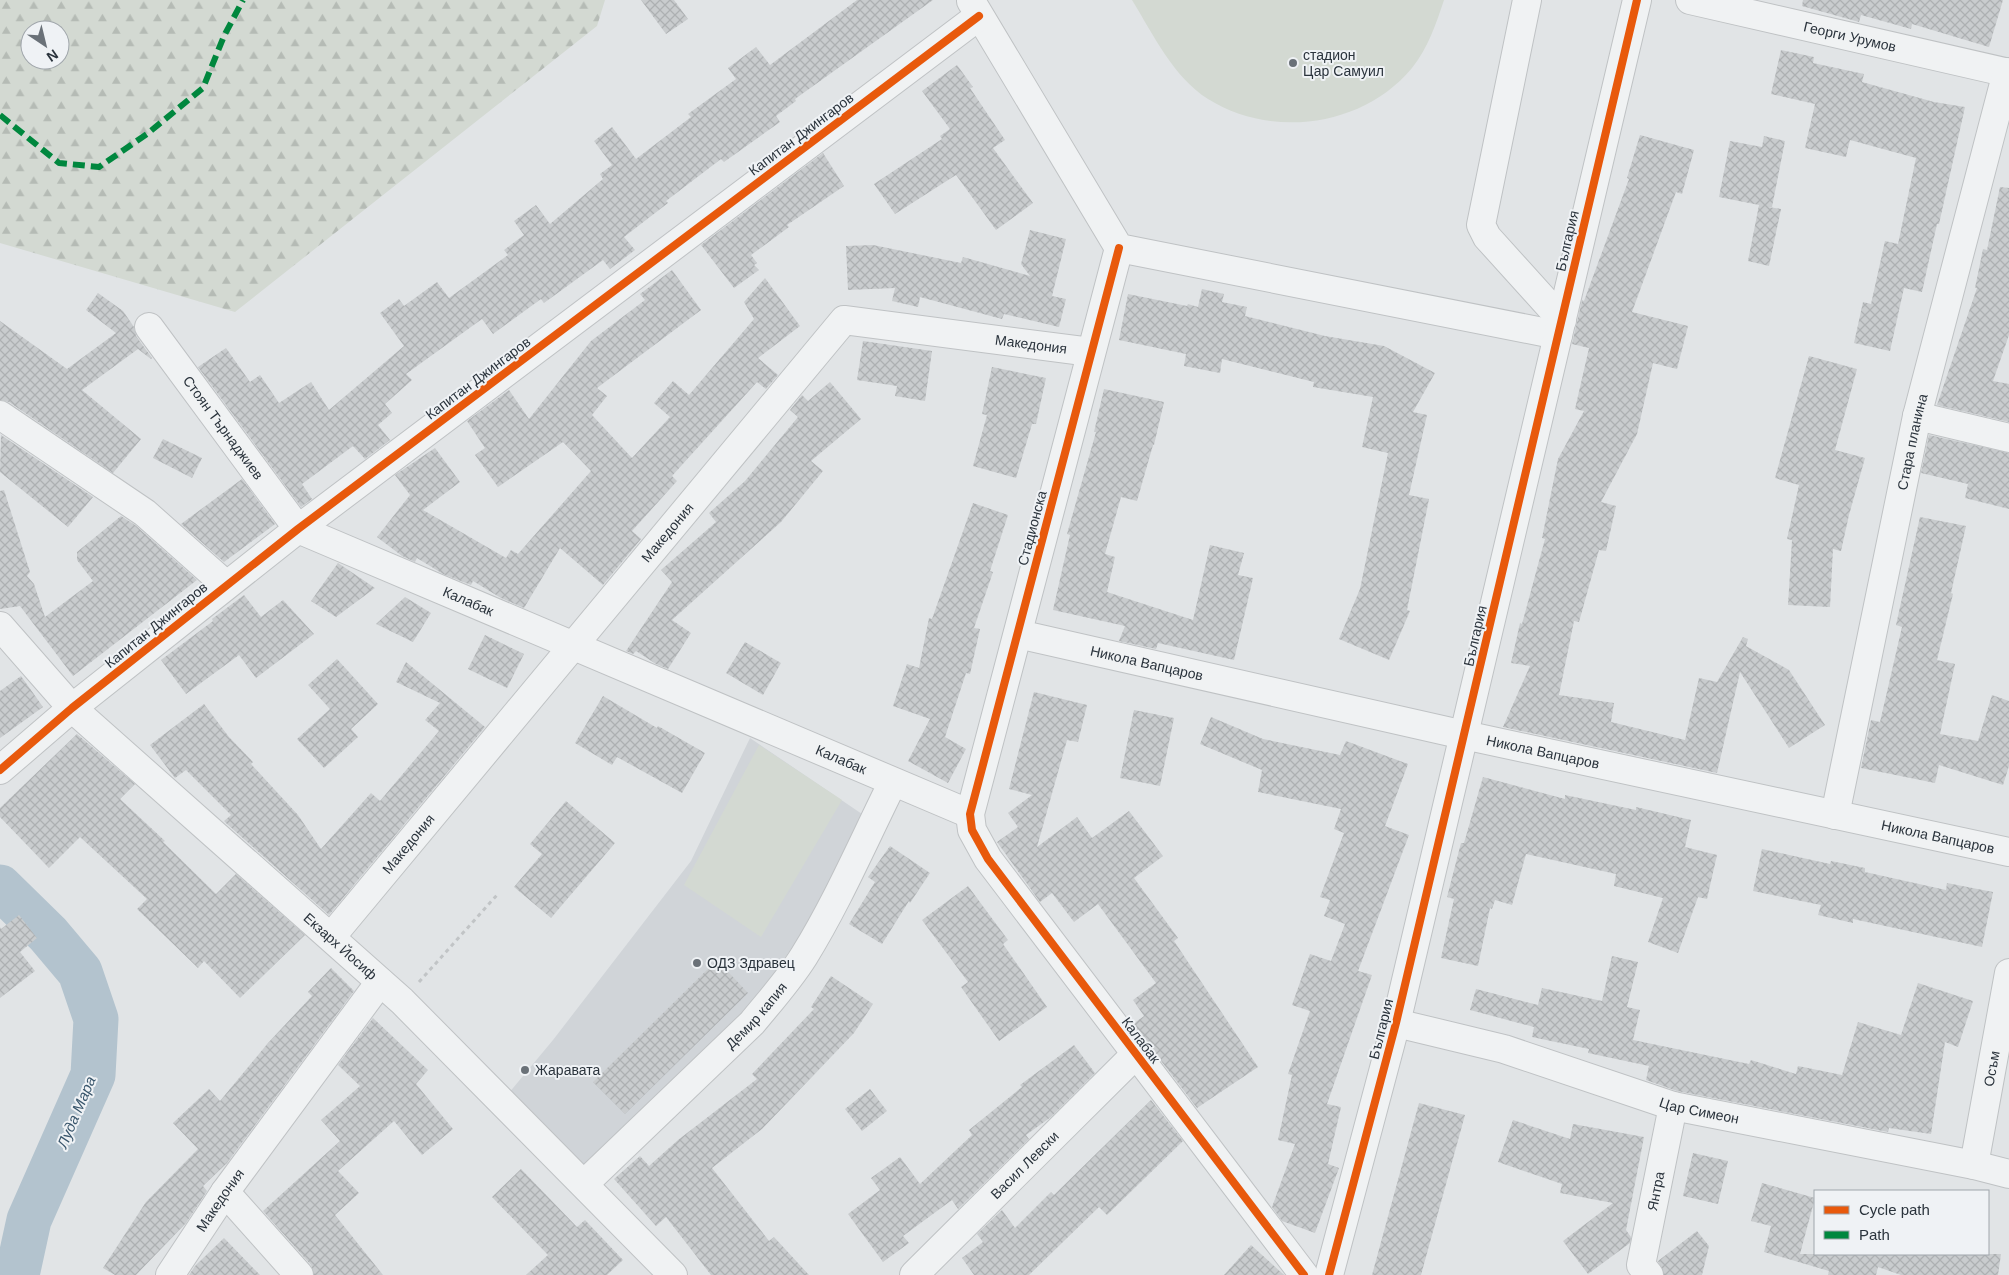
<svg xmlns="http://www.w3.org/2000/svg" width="2009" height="1275" font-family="Helvetica,sans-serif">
  <defs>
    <pattern id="forest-firs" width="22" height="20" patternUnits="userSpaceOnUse" patternTransform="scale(1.25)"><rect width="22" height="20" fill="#d3d9d2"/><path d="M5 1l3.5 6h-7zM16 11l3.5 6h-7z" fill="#b5bbb5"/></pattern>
    <pattern id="building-cross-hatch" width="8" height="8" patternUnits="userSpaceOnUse" patternTransform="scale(1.25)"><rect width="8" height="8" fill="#c9ccce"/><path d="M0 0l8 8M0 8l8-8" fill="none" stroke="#adb0b2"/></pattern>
  </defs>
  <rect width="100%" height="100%" fill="#e1e4e6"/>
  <path fill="#d0d4d8" d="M750 738 862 814 810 922 752 1004 581 1167 508 1094 553 1040 691 861Z"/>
  <path fill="#d3d9d2" d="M1132 0H1444C1436 24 1428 48 1412 68 1363 127 1272 139 1208 99 1173 77 1153 34 1132 0Z
    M759 745 842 800 761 937 684 885Z"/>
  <path fill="url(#forest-firs)" fill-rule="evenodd" d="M0 0H605L597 26 235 312 0 243ZM30 30H60V60H30Z"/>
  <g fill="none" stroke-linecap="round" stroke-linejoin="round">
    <path stroke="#b3c3ce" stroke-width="45" d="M0 887 48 934 80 972 96 1019 93 1075 29 1220 17 1275"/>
  </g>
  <path fill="url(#building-cross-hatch)" d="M641 0H674L688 19 666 34Z
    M857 0H933L795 99 796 101 776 116 780 122 724 162 721 159 666 201 668 203 624 237 635 250 610 269 603 260 544 303 541 299 493 334 482 319 406 374 412 380 385 404 392 413 378 425 390 440 365 459 353 446 302 484 312 499 301 507 198 367 226 348 250 382 260 375 279 403 311 382 329 410 404 346 380 313 399 299 404 306 437 282 449 298 508 255 504 250 524 235 514 221 536 205 550 224 603 179 600 174 612 165 594 141 612 127 636 159 691 117 688 114 736 79 728 68 756 47 770 65Z
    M1803 0H2003L1989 47 1912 24 1911 29 1861 15 1859 22 1802 6Z
    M1781 50 1814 57 1813 63 1864 74 1862 82 1934 102 1965 107 1939 224H1937L1922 292 1904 288 1890 351 1854 343 1863 302 1871 304 1885 241 1898 244 1916 158 1850 140 1846 157 1805 148 1815 104 1771 94Z
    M957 65 973 87 970 88 1005 140 993 148 1033 203 996 230 956 175 895 214 874 184 942 139 940 136 950 129 922 91Z
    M1640 135 1694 150 1682 194 1676 192 1632 312 1688 326 1677 369 1653 363 1637 434 1601 502 1616 506 1606 551 1599 550 1579 622 1574 621 1559 695 1614 703 1611 722 1685 740 1699 678 1717 682 1743 637 1748 639 1746 646 1789 670 1825 725 1789 748 1740 672 1717 773 1503 727 1530 666 1511 663 1520 623 1522 624 1545 539 1542 538 1558 459 1584 411 1575 409 1589 348 1572 344 1582 300 1584 301 1629 179 1627 178Z
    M1764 136 1785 141 1772 207H1768L1781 209 1769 266 1748 261 1759 205 1719 197 1730 141 1762 147Z
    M823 153 844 186 787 225 789 227 751 255 757 263 754 265 759 270 734 288 701 245Z
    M2000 187 2009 188V335L1993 381 2009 384V422L1937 405 1977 288H1975L1983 249 1987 250Z
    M1030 230 1066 239 1052 296 1066 299 1059 327 1004 314 1002 319 920 297 918 307 892 301 895 288 848 290 846 246 873 245 961 263 963 257 1030 276 1021 264Z
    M672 270 701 310 597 388 607 396 592 415 632 458 670 417 654 403 673 381 689 395 754 319 744 302 765 278 800 326 758 358 778 375 766 389 757 382 672 476 677 481 632 531 641 539 603 585 560 548 524 608 501 598 473 581 471 585 443 574 417 558 415 562 402 556 377 537 410 495 395 475 435 448 460 482 423 510 506 558 511 550 518 554 591 471 563 442 498 487 475 455 485 448 467 421 509 390 529 419 591 341 645 300 640 294Z
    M1202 289 1224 294 1222 302 1247 307 1245 316 1325 336 1384 346 1435 373 1413 412 1427 415 1409 495 1429 499 1407 610 1410 611 1389 660 1339 639 1360 589 1388 453 1362 447 1373 397 1313 387 1314 382 1222 359 1220 373 1184 366 1186 354 1119 340 1128 294 1187 306 1188 304 1198 307Z
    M98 293 123 311 134 327 136 336 152 358 151 359 138 349 82 390 141 439 113 473 9 402 0 400V321L67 369 116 333 86 310Z
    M863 341 932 351 925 401 895 396 897 386 857 380Z
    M1809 356 1857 369 1835 450 1865 458 1849 515 1841 551 1833 549 1830 607 1788 605 1792 540 1787 539 1799 485 1775 478Z
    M992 367 1046 378 1036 424H1032L1016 478 973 466 987 415 982 414Z
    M830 382 861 419 811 461 823 471 781 522 672 620 691 633 668 669 656 664 636 651 633 654 626 651 672 582 661 570 716 522 709 513 745 481 798 417 790 410 802 395 808 401Z
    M1104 389 1164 402 1154 445H1153L1137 501 1121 497 1105 554 1115 557 1107 592 1193 620 1210 545 1244 553 1238 575 1253 578 1234 660 1158 643 1156 649 1119 641 1125 626 1053 610 1070 535 1067 534 1096 432H1094Z
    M1 435 93 497 68 527 0 472Z
    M1929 435 2009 453V509L1965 498 1968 484 1921 473Z
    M163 439 202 458 192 478 153 458Z
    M242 479 275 524 224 562 181 524Z
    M4 490 30 572 27 576 34 584 45 617 93 581 77 560V552L121 516 135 525 197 580 73 676 20 606 0 609V491Z
    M973 503 1008 515 990 571 993 572 974 628 980 629 970 674 966 673 945 737 966 749 948 783 908 761 930 719 893 706 907 664 919 668 929 618 932 619Z
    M1920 517 1966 526 1951 593 1953 594 1937 660 1955 664 1940 734 1978 741 1992 695 2009 701V766L2003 785 1939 765 1935 783 1861 768 1871 720 1880 722 1902 627 1896 625Z
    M338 563 375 588 336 617 311 601Z
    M244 595 261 617 283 600 314 634 256 678 239 655 186 694 161 660 213 621 212 619Z
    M405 597 431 613 413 642 376 624Z
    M485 635 524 654 507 688 468 669Z
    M745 642 781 663 763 695 726 673Z
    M337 659 378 704 351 729 358 737 324 768 297 739 330 709 308 685Z
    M406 662 485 727 329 915 227 824 224 821 231 815 186 770 175 778 150 745 204 704 229 737 253 762 251 764 298 815 321 849 371 793 380 801 439 731 425 720 440 703 396 682Z
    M21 676 43 707 0 738V691Z
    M1034 692 1087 705 1078 742 1067 740 1037 847 1077 817 1092 838 1129 811 1163 856 1134 878 1178 938 1174 941 1258 1067 1197 1108 1133 1024 1144 1016 1133 1000 1156 983 1098 904 1074 922 1052 893 1040 902 997 842 1018 827 1008 813 1032 795 1009 789Z
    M603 696 657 728 658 726 705 753 682 793 617 757 612 765 575 743Z
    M1134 710 1174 718 1160 786 1120 778Z
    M1211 717 1263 739 1340 755 1346 741 1408 764 1385 826 1409 835 1358 971 1372 975 1327 1104 1341 1107 1328 1164 1339 1168 1315 1233 1282 1221 1272 1207 1295 1144 1278 1140 1292 1075 1288 1074 1310 1011 1292 1005 1310 954 1331 961 1345 924 1324 916 1330 900 1320 897 1344 833 1334 829 1341 809 1258 792 1262 770 1200 744Z
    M77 734 135 784 120 799 165 841 163 842 216 894 236 874 305 935 240 998 204 961 198 968 137 909 147 899 80 837 49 868 0 817V808Z
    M1483 777 1565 799V795L1636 810V807L1691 820 1685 847 1717 855 1707 899 1698 897 1678 953 1648 942 1663 898 1614 886 1616 874 1526 854 1512 905 1495 900 1492 909 1490 908 1478 966 1441 958 1454 899 1447 897 1461 843H1464Z
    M566 801 615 843 551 918 514 887 542 854 530 844Z
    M890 846 930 873 910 903 909 901 882 944 849 924 875 882 868 877Z
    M1762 849 1830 864 1831 861 1865 868V872L1946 890 1947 883 1993 892 1982 947 1853 919V923L1818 915 1821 905 1753 891Z
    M968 886 1008 940 1003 944 1047 1007 999 1041 961 987 968 982 922 920Z
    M19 915 37 938 20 952 35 971 0 998V927L1 929Z
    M1612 956 1638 962 1627 1007 1640 1010 1633 1040 1749 1064 1751 1060 1796 1074 1798 1066 1842 1075 1858 1022 1901 1035 1918 983 1973 1001 1958 1047 1945 1042 1931 1134 1889 1128 1888 1132 1677 1091 1646 1080 1649 1066 1588 1053 1589 1049 1532 1037 1534 1027 1470 1010 1476 989 1538 1005 1542 988 1602 1001Z
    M717 960 748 993 625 1114 593 1082Z
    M331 968 354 991 227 1163 203 1186 207 1191 186 1223 136 1275H115L103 1268 146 1202 198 1149 173 1123 209 1089 220 1101 268 1043 312 996 308 992Z
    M831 976 873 1004 854 1033 762 1129 712 1168 769 1241 774 1237 809 1275H711L666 1217 656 1226 614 1179 640 1156 649 1166 678 1140 757 1079 752 1074 814 1009 811 1007Z
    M373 1018 428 1070 416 1084 453 1129 422 1155 394 1121 338 1171 359 1193 335 1215 383 1275H314L311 1265 263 1211 340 1141 321 1120 360 1086 338 1065Z
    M1074 1045 1095 1073 1051 1117 1026 1135 1029 1139 958 1209 952 1200 903 1236 909 1243 883 1262 848 1214 880 1190 871 1178 900 1157 920 1184 972 1135 969 1130 1022 1087 1020 1085Z
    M870 1089 887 1111 862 1131 845 1109Z
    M1151 1100 1183 1141 1107 1215 1099 1207 1029 1275H974L962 1258 983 1242 977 1234 1002 1210 1015 1228 1051 1192 1054 1195Z
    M1419 1103 1465 1115 1421 1275H1372Z
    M1513 1120 1570 1139 1573 1124 1644 1137 1626 1230 1631 1237 1630 1243 1588 1274 1563 1241 1613 1203 1560 1193 1562 1184 1498 1162Z
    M1693 1153 1728 1161 1718 1204 1683 1196Z
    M521 1169 577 1227 585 1220 623 1260 607 1275H526L548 1255 492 1197Z
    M1762 1183 1815 1198 1800 1254H2001L1998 1275H1901L1878 1267 1876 1275H1828L1829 1271 1764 1252 1771 1226 1751 1221Z
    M1697 1231 1709 1246 1702 1275H1664L1658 1261Z
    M224 1238 260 1275H189L195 1266Z
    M1251 1245 1284 1275H1224Z"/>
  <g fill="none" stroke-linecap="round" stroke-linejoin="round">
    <defs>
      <g id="minor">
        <path d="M1527 0 1481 225 1487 237 1562 320"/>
        <path id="s1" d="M1690 0 2009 73"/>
        <path d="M971 1 1119 248 1558 335"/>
        <path d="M1119 248 970 814 972 830 988 859 1304 1275"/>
        <path id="s2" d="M149 327 298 529 970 814"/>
        <path d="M0 415 145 513 226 585"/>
        <path d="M1917 416 2009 438"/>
        <path id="s3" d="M0 626 72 708 402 1001 673 1275"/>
        <path id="s4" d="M1018 634 1464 735 2009 852"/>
        <path d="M0 770 72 708 298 529 979 16"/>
        <path id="s5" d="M1835 815 1917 416 2007 72"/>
        <path id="s6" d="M331 937 844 320 1091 352"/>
        <path id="s7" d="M1396 1023 1504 1049 1673 1106 1974 1165 2009 1174"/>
        <path id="s8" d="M1974 1165 2009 973"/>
        <path id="s9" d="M584 1184 752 1023C770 1001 789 980 804 956 838 901 864 840 893 782"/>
        <path d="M225 1192 299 1275"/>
        <path id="s10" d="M170 1275 225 1192 380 982"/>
        <path id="s11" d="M914 1275 1136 1054"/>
        <path d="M1329 1275 1396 1023 1637 0"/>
        <path id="s12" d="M1649 1275 1641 1265 1673 1106"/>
      </g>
    </defs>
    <use href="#minor" stroke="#bfc2c4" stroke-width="30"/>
    <path stroke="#c1c4c6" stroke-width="3" stroke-dasharray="4 4" stroke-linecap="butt" d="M419 982 497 895"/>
    <use href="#minor" stroke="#f0f2f3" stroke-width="28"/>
    <path stroke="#00873e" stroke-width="6" stroke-dasharray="12 6" stroke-linecap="butt" d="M0 115 59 163 99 167 147 134 203 88 224 36 243 0"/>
    <defs>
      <path id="cycleway" d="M1119 248 970 814 972 830 988 859 1304 1275
        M0 770 72 708 298 529 979 16
        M1329 1275 1396 1023 1637 0"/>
    </defs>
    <use href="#cycleway" stroke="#eff2f5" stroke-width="11"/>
    <use href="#cycleway" stroke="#e8590c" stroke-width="8"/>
  </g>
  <g fill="#6a7178" stroke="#eff2f5" stroke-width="2">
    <circle cx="1293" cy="63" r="5"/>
    <circle cx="697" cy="963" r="5"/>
    <circle cx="525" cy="1070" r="5"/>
  </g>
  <g text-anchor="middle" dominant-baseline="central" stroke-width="4" stroke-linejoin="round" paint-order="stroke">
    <g font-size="14" fill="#2a333c" stroke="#eff2f5">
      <text stroke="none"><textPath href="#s1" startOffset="164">Георги Урумов</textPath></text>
      <text transform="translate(801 134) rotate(-37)">Капитан Джингаров</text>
      <text transform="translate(1567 241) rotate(-77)">България</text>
      <text stroke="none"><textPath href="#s6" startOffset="991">Македония</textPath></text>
      <text transform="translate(478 378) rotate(-37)">Капитан Джингаров</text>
      <text stroke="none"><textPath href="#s2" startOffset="125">Стоян Търнаджиев</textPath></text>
      <text stroke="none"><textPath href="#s5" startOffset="381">Стара планина</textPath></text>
      <text transform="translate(1032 528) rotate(-75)">Стадионска</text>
      <text stroke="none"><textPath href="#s6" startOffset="526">Македония</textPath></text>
      <text stroke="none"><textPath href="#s2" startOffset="436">Калабак</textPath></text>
      <text transform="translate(156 625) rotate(-39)">Капитан Джингаров</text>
      <text transform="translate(1475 636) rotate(-77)">България</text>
      <text stroke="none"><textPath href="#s4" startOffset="132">Никола Вапцаров</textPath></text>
      <text stroke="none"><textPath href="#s4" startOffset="538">Никола Вапцаров</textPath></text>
      <text stroke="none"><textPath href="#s2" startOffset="841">Калабак</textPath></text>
      <text stroke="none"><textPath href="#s4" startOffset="942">Никола Вапцаров</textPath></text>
      <text stroke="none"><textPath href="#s6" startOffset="121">Македония</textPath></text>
      <text stroke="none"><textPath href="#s3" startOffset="468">Екзарх Йосиф</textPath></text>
      <text stroke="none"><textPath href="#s9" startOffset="241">Демир капия</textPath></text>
      <text transform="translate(1381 1029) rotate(-76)">България</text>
      <text transform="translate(1141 1040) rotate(53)">Калабак</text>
      <text stroke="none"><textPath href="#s8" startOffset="98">Осъм</textPath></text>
      <text stroke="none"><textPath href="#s7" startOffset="316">Цар Симеон</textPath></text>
      <text stroke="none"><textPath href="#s11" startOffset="156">Васил Левски</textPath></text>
      <text stroke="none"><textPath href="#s12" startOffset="88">Янтра</textPath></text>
      <text stroke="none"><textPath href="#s10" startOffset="90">Македония</textPath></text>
    </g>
    <g font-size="14" fill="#2a333c" stroke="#eff2f5" text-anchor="start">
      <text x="1303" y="55">стадион<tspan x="1303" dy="16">Цар Самуил</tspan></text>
      <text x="707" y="963">ОДЗ Здравец</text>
      <text x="535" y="1070">Жаравата</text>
    </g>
    <g font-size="15" font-style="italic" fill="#39566c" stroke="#eff2f5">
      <text transform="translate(76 1112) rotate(-67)">Луда Мара</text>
    </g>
  </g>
  <rect x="1814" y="1190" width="175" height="65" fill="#eff2f5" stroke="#a0a6ab"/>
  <rect x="1824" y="1206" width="25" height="8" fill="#e8590c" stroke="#a0a6ab"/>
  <text x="1859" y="1215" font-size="15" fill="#2a333c">Cycle path</text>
  <rect x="1824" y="1231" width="25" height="8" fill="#00873e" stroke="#a0a6ab"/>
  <text x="1859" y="1240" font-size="15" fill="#2a333c">Path</text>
  <g transform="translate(45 45) rotate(145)"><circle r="24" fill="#eff2f5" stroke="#a0a6ab"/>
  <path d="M0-4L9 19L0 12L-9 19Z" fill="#6a7178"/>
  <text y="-8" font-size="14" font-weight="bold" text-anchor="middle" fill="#2a333c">N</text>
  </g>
</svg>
